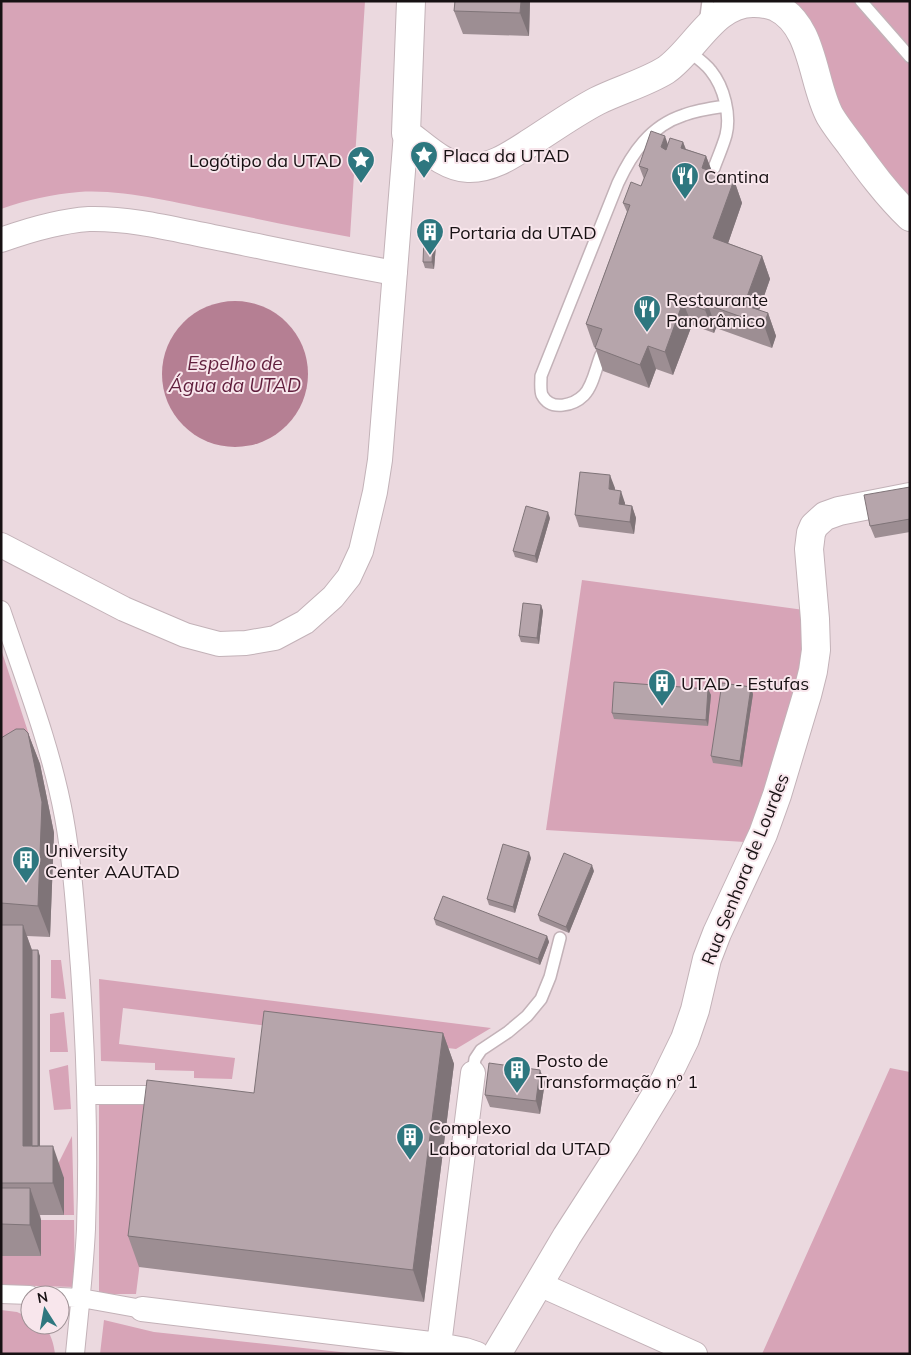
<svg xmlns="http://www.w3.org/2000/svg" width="911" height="1355" font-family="Mulish,sans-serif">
  <rect width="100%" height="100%" fill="#ebd9df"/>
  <path fill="#d7a4b7" d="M1 1H365L350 237C306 229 263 220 219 211 175 203 124 189 79 192 53 194 26 200 1 209Z
    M789 1H910V202L841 113Z
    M582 580 804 610 806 653 770 795 745 842 546 830Z
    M1 649 32 744 1 764Z
    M51 960H61L66 999 51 998Z
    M99 979 491 1028 456 1049 123 1008 119 1044 235 1058 232 1079 194 1078V1071L155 1070V1063L101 1061Z
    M64 1012 68 1052H50V1014Z
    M68 1065 71 1109 54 1110 49 1070Z
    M890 1068 910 1072V1354H762Z
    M233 1103 159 1112 136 1294H99V1104Z
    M72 1136 74 1215H64V1178H51Z
    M41 1220H74L75 1287 1 1285V1256H41Z
    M1 1310 17 1312 30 1318V1325C34 1325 39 1324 43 1326 51 1332 54 1345 55 1354H1Z
    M104 1320 154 1332 359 1354H100Z"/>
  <path fill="#b57f93" d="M162 374a73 73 0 1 1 146 0a73 73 0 1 1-146 0Z"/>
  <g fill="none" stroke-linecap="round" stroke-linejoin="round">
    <defs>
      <path id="service" d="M861 1 910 57
        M705 24 708 1
        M688 51C696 57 705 63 711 71 724 87 731 115 726 135 723 146 718 157 714 168
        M601 355C596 367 593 386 584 395 574 405 551 412 542 395 540 390 541 382 541 376L618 183C632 153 650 126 684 115 697 110 712 108 726 106
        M473 1073 475 1059 481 1050 508 1032 527 1016 541 999 550 977 560 938"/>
      <path id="pedestrian" d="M1 610C24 678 51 746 64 817 73 867 76 918 80 968 86 1055 89 1142 86 1229 84 1271 79 1312 75 1354
        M87 1095H169
        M1 1294 30 1295
        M60 1297 81 1298 142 1309"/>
      <path id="minor" d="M1 240C29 230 59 221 89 219 131 218 173 229 213 237 273 249 334 262 395 273
        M1 545 124 609 185 635 219 644 246 643 275 638 305 622 333 597 349 577 361 551 375 492 380 460 406 133
        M539 1284 695 1354
        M142 1309 439 1345 465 1350 477 1354
        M439 1345 473 1073"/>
      <path id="tertiary" d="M411 1 406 133C424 146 444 167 468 168 494 169 515 152 536 139 556 126 576 112 597 101 619 90 645 83 666 70 695 50 714 2 754 3 761 3 769 4 776 7 814 25 812 83 830 116 836 126 843 135 850 144 868 169 887 195 910 217
        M497 1354 567 1236 625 1146 665 1080 685 1039 695 1010 707 959 717 933 763 834 777 795 807 695 813 671 816 650 815 619 809 549 811 533 814 526 825 516 839 511 910 497"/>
    </defs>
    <use href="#service" stroke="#c3b2b8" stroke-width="14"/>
    <use href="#pedestrian" stroke="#c3b2b8" stroke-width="20"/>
    <use href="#minor" stroke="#c3b2b8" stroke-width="26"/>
    <use href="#tertiary" stroke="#c3b2b8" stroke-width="30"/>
    <use href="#service" stroke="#fff" stroke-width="11"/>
    <use href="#pedestrian" stroke="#fff" stroke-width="18"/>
    <use href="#minor" stroke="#fff" stroke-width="24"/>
    <use href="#tertiary" stroke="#fff" stroke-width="28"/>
  </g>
  <path fill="#9d8e93" d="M455 1H530L529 36 463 34 454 11Z
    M683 142 686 149 706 156 712 172 734 180 742 203 728 243 762 256 770 279 759 310 768 313 776 336 772 348 716 328 714 333 692 325 673 375 656 369 649 388 603 371 595 347H594L586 324 627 212 623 203 641 186 644 179 639 166 668 145Z
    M436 245 434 269 425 268 423 262Z
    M910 487V532L875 538 870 526Z
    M615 488V490L625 503V505L632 506 636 518 634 534 579 527 575 515Z
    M550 518 537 563 515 557 513 551Z
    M541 605 543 611 539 644 521 642 519 636Z
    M708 689 711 695 708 726 614 719 612 713Z
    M753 694 742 767 713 763 711 756Z
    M28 733 40 764 54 833 50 937 27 936 32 950 40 956V1146L64 1178V1215H40L41 1220V1256H1V738Z
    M531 858 515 913 489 905 487 899Z
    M594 871 569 933 540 921 538 915Z
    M434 919 547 936 549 942 540 965 436 925Z
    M443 1033 454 1064 424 1302 139 1267 128 1236 254 1093Z
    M545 1082 540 1114 490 1107 485 1095Z"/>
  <path fill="#7f7478" d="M521 1H530L529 36 520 13Z
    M665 136 673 159 661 147Z
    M683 142 691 165 681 148Z
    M706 156 715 179 702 168Z
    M734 180 742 203 722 261 713 238Z
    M434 238 436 245 434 269 432 262Z
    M762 256 770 279 755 322 744 305Z
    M683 302 692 325 673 375 665 352Z
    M708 305 716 328 714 333 705 310Z
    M768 313 776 336 772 348 764 325Z
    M648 346 656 369 649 388 640 365Z
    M610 475 615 488 613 502 609 489Z
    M621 491 625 503 623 517 619 504Z
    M632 506 636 518 634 534 630 522Z
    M548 512 550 518 537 563 535 556Z
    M541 605 543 611 539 644 537 638Z
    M751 687 753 694 742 767 740 761Z
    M708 689 711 695 708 726 706 720Z
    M28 733 40 764 54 833 50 937 38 906Z
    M529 852 531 858 515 913 513 907Z
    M592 865 594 871 569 933 566 927Z
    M23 925 34 956 35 1172 23 1146Z
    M547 936 549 942 540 965 538 959Z
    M38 950 40 956V1178L38 1172Z
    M443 1033 454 1064 424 1302 413 1270Z
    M540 1070 545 1082 540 1114 536 1101Z
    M53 1146 64 1178V1215L53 1183Z
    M30 1188 41 1220V1256L30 1225Z"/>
  <path fill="#b6a5ab" stroke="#7f7478" d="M455 1H521L520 13 454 11Z
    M651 131 665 136 661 147 666 150 670 138 683 142 681 148 706 156 702 168 734 180 713 238 762 256 744 305 768 313 764 325 708 305 705 310 683 302 665 352 648 346 640 365 595 348 602 329 586 324 630 205 623 203 631 182 641 186 648 169 639 166Z
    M424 238H434L432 262H423Z
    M580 472 610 475 609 489 621 491 619 504 632 506 630 522 575 515Z
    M910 487V519L870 526 864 495Z
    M526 506 548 512 535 556 513 551Z
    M523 603 541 605 537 638 519 636Z
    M614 682 708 689 706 720 612 713Z
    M722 683 751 687 740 761 711 756Z
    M16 729H24L28 733 42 802 38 906 1 903V738Z
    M503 844 529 852 513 907 487 899Z
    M564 853 592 865 566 927 538 915Z
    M443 896 547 936 538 959 434 919Z
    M1 925H23V1146H53V1183H1Z
    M32 950H38V1146H32Z
    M264 1011 443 1033 413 1270 128 1236 147 1080 254 1093Z
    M489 1063 540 1070 536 1101 485 1095Z
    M1 1188H30V1225L1 1224Z"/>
  <defs>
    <symbol id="sight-pin" viewBox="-11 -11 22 30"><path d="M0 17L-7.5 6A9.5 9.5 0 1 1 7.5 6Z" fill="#2e777f" stroke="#f8e6ec"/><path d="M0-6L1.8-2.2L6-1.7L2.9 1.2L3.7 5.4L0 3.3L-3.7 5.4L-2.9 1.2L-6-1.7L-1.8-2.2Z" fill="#fff"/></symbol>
    <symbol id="restaurant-pin" viewBox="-11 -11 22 30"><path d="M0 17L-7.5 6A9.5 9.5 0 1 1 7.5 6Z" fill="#2e777f" stroke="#f8e6ec"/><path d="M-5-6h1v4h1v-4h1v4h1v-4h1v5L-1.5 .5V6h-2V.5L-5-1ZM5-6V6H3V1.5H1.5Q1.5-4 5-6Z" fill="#fff"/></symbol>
    <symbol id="building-pin" viewBox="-11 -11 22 30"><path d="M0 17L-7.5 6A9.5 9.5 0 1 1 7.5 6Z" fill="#2e777f" stroke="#f8e6ec"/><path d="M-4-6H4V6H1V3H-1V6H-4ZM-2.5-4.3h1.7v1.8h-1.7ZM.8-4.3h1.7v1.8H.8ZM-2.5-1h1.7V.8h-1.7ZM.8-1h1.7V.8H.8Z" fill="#fff"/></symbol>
  </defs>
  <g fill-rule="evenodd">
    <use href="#sight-pin" x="408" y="139" width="32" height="43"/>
    <use href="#sight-pin" x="345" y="144" width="32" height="43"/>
    <use href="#restaurant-pin" x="669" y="160" width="32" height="43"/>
    <use href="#building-pin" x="414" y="216" width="32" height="43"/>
    <use href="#restaurant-pin" x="631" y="293" width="32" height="43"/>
    <use href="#building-pin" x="646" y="667" width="32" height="43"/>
    <use href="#building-pin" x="10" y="844" width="32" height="43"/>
    <use href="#building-pin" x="501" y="1054" width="32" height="43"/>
    <use href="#building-pin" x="394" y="1121" width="32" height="43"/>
  </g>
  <g text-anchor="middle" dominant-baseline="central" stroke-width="4" stroke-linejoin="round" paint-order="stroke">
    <g font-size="18" fill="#171113" stroke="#f8e6ec" text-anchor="start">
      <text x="443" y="155">Placa da UTAD</text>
      <text x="342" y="160" text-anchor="end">Logótipo da UTAD</text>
      <text x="704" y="176">Cantina</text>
      <text x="449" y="232">Portaria da UTAD</text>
      <text x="666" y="299">Restaurante<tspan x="666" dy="21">Panorâmico</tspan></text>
      <text x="681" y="683">UTAD - Estufas</text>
      <text x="45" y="850">University<tspan x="45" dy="21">Center AAUTAD</tspan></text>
      <text x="536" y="1060">Posto de<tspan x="536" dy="21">Transformação nº 1</tspan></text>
      <text x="429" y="1127">Complexo<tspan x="429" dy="21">Laboratorial da UTAD</tspan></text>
    </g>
    <g font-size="18" fill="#171113" stroke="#f8e6ec">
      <text transform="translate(745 869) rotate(-68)">Rua Senhora de Lourdes</text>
    </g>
    <g font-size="19" font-style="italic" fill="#601e3c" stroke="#f8e6ec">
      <text x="235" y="363">Espelho de<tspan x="235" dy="22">Água da UTAD</tspan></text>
    </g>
  </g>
  <rect width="911" height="1355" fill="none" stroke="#171113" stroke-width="5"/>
  <g transform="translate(45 1310) rotate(349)"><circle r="24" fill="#f8e6ec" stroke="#9e9195"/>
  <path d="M0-4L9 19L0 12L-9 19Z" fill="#2e777f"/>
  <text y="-8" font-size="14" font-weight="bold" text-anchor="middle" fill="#171113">N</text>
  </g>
</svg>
